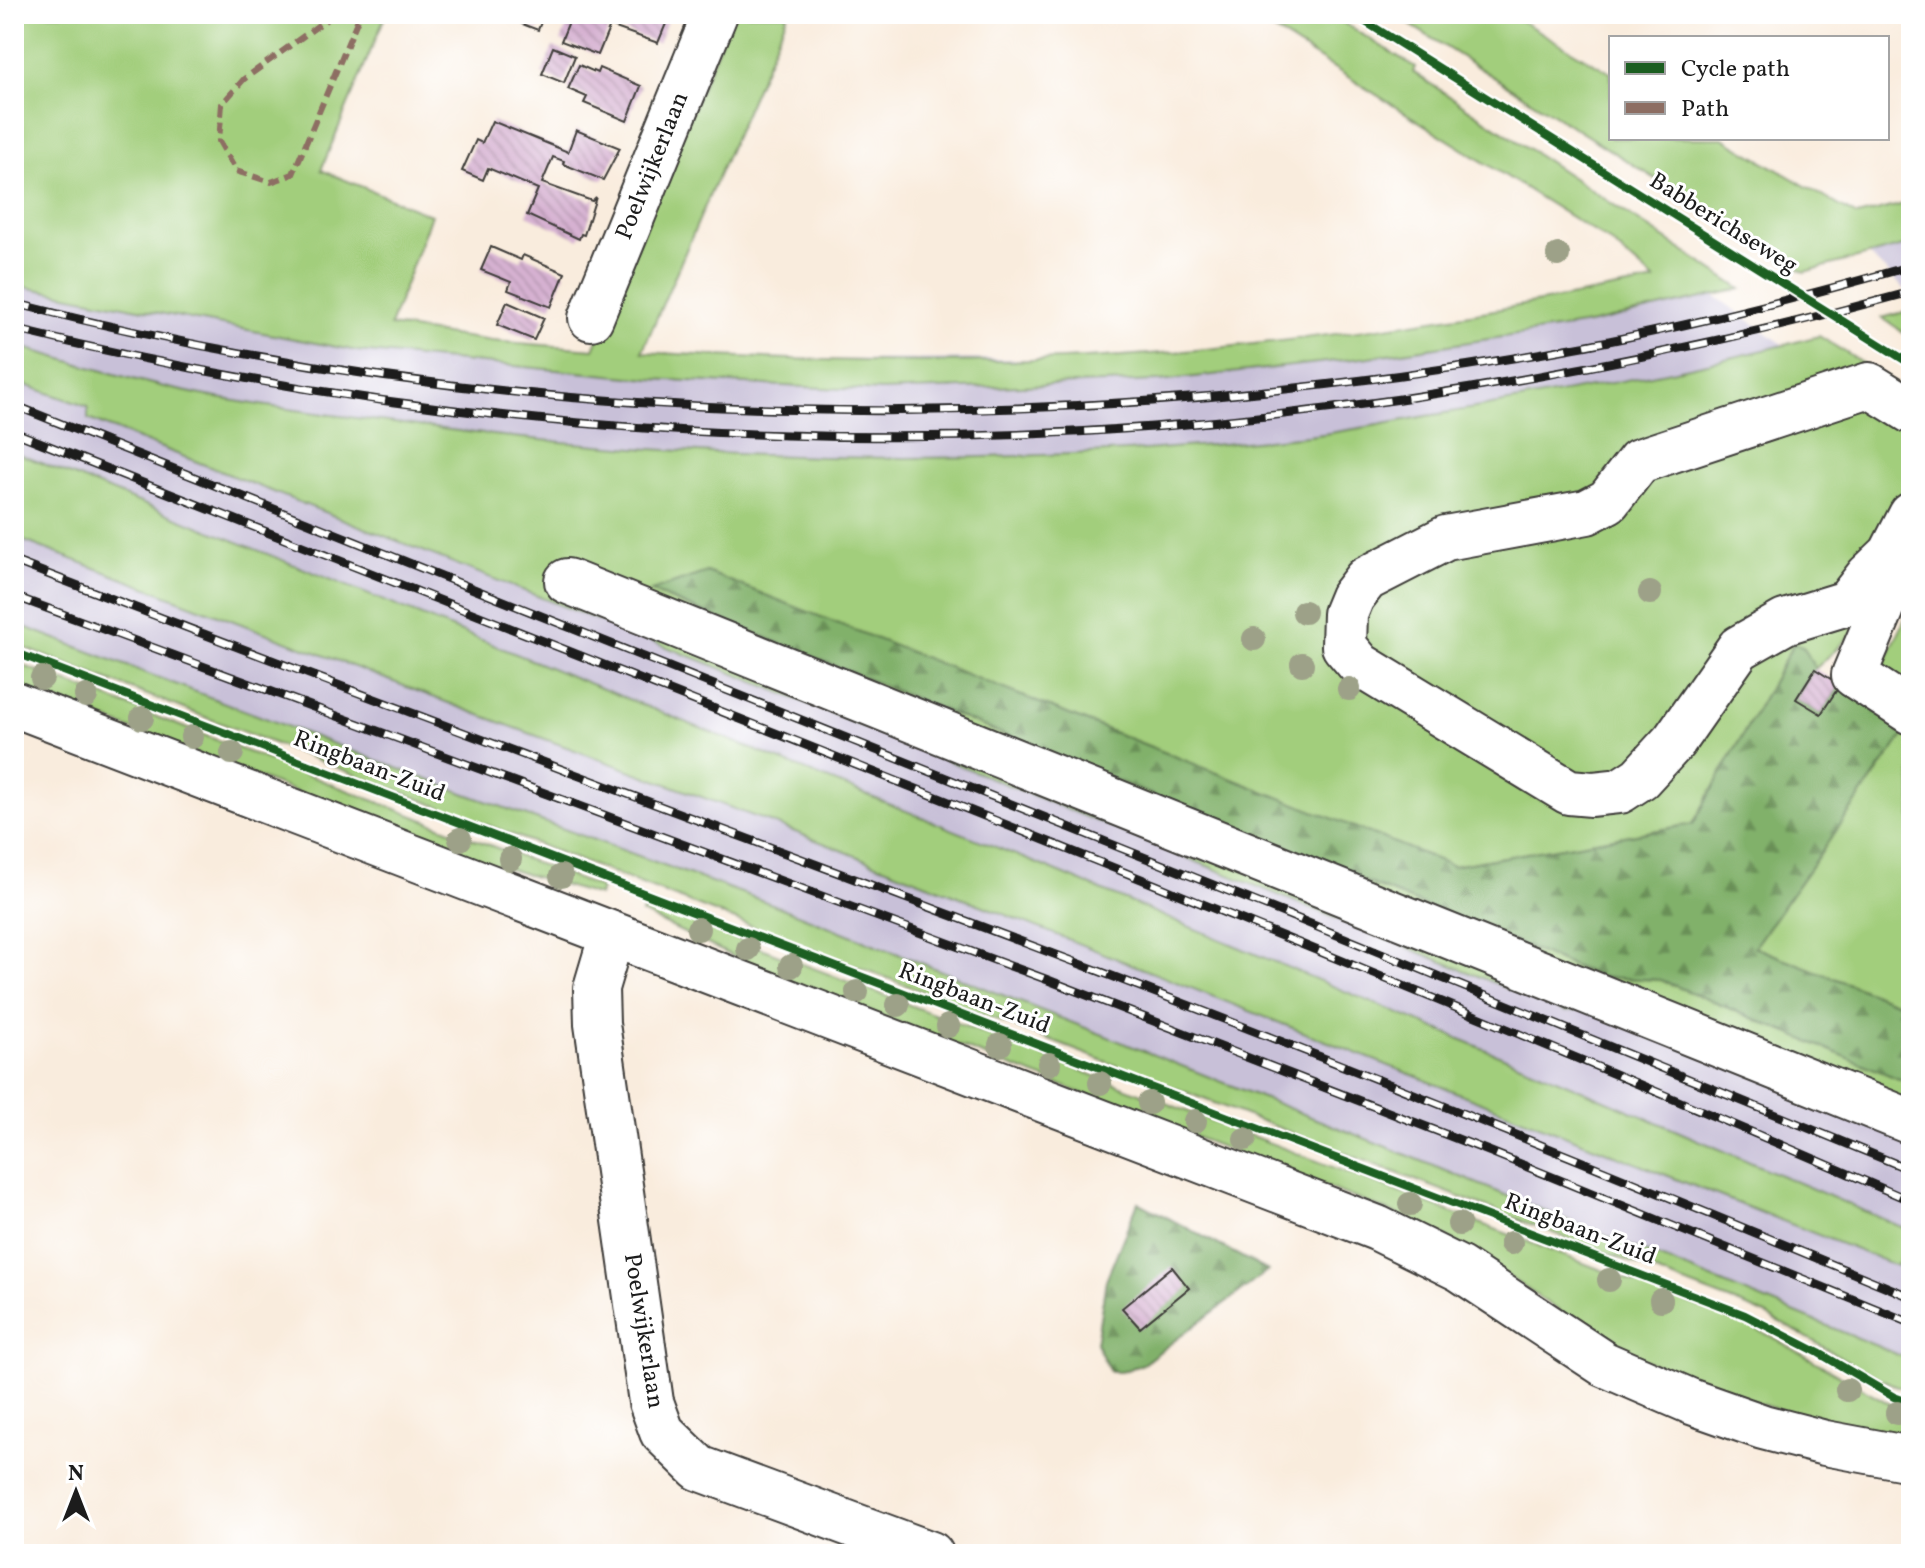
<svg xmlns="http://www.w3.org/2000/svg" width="1925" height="1568" font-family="Vollkorn,serif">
  <defs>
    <pattern id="forest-firs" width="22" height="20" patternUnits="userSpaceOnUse" patternTransform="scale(2)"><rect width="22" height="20" fill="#81b16b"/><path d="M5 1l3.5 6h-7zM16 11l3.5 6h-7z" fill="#698f57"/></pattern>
    <pattern id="building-back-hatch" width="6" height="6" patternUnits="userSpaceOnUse" patternTransform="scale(2)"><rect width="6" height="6" fill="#d6b1d1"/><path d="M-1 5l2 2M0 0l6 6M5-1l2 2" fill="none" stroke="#b798b3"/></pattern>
  </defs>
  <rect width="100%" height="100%" fill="#fff"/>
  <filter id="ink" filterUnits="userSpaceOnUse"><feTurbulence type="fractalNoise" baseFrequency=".0125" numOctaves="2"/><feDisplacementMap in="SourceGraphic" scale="16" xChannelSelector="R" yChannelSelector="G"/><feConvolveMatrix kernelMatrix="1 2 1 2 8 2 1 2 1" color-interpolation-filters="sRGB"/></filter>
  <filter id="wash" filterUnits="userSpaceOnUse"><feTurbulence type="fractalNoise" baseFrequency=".006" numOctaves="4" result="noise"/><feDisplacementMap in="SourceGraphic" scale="32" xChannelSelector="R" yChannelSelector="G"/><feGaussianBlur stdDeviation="1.8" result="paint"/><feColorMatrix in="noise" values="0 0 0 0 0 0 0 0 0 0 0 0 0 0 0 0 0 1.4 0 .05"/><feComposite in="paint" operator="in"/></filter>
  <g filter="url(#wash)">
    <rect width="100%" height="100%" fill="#f9ecdd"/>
    <path fill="#c8c0d8" d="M1911 202V295L1868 254Z
      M14 252 389 327 492 341 768 360 1051 359 1161 353 1299 340 1410 325 1656 281 1663 305 1715 296 1784 345 1804 340 1814 367 583 565 1911 1141V1359L1407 1155 772 904 455 790 14 623Z"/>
    <path fill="#a2ce7b" stroke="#5f754c" stroke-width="2" d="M14 14H386L321 170 431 215 390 326 492 341 594 349 732 14H788L642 352C815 362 990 367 1163 353 1329 339 1492 312 1655 281L1609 241 1248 14H1329L1415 67 1413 72 1741 289 1589 324 1362 358 1159 381 882 391 650 379 357 351 14 285Z
      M1393 14H1509L1611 73V138H1723L1857 216 1911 202V244L1804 272Z
      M1911 310V337L1882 318Z
      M1819 336 1911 393V510L1865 622 1815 669 1804 648 1794 643 1693 824 1453 866 707 572 652 592 1600 977 1661 980 1911 1084V1141L1594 1008 1566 1012 730 672 88 419V407L14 381V345C67 360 120 377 173 389 254 407 336 415 418 426 708 464 1006 468 1297 437 1348 432 1400 420 1451 412 1574 391 1698 368 1819 336Z
      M14 452 1043 866 1542 1073 1911 1231 1897 1266 780 826 472 712 14 537Z
      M1911 599V698L1877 678 1906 617Z
      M14 623 455 790 772 904 1407 1155 1911 1360V1392C1856 1371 1809 1335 1755 1310L14 644Z
      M14 662 601 888 599 896 468 857 14 685Z
      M1910 726H1911V1008L1754 947Z
      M646 904 1761 1331 1894 1406 1911 1412V1436L1809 1419 1695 1384 1598 1337 1479 1257 1439 1233 1401 1216 764 971 642 913Z"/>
    <path fill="url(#forest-firs)" stroke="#4e6644" stroke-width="2" d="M707 572 1453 866 1693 824 1794 643 1804 648 1815 669 1796 699 1821 714 1840 685 1910 726 1754 947 1911 1008V1084L1661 980 1600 977 651 591Z
      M1138 1202 1268 1271 1143 1364 1121 1372H1110L1096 1343 1106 1280Z"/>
    <g id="blocks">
      <path fill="url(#building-back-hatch)" d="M526 14H544L538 30 522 24Z
        M572 14H593L604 18 605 14H670L658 43 610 26 598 55 561 41Z
        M553 47 575 56 564 83 542 74Z
        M579 65 597 73 599 68 641 86 627 121 584 103 587 97 568 89Z
        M492 121 568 152 576 130 620 148 603 180 563 164 564 161 553 157 542 183 592 201 596 197 584 235 581 234 579 239 527 215 538 189 488 168 483 180 462 171 476 140 482 143Z
        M491 247 521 260 523 255 565 273 551 307 508 290 511 282 481 270Z
        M507 302 544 318 534 340 497 325Z
        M1815 669 1840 685 1821 714 1796 699Z
        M1172 1267 1189 1288 1140 1328 1122 1308Z"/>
    </g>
  </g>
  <g filter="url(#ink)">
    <use href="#blocks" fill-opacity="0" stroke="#3d3b39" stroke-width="2"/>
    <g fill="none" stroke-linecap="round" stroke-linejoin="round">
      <defs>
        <path id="minor" d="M591 318 715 14
          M1911 515 1891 554 1882 608 1854 675 1911 712
          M1891 554 1868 576 1847 603 1785 622 1739 648 1674 741 1640 778 1620 791 1592 794 1569 792 1360 665 1344 646 1345 614 1352 597 1366 579 1446 538 1587 512 1608 501 1639 461 1869 385 1911 411
          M567 581 1911 1122
          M14 704 1377 1228 1460 1269 1604 1364 1692 1402 1763 1427 1825 1443 1911 1459
          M612 934 596 988 597 1024 651 1402 662 1432 699 1468 931 1554"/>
      </defs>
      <use href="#minor" stroke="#3d3b39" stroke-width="48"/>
      <use href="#minor" stroke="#fff" stroke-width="44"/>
      <defs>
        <path id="rail" d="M14 303C525 435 1065 441 1583 346 1694 325 1803 297 1911 266
          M14 329C383 420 773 456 1153 427 1410 406 1662 360 1911 292
          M14 405 1286 914 1911 1170
          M14 432C648 684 1286 928 1911 1201
          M14 561C376 702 741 835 1104 973 1375 1076 1643 1186 1911 1297
          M14 596 1048 980 1491 1152 1911 1323"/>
      </defs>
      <use href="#rail" stroke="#1c1c1c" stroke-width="9"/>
      <use href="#rail" stroke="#fff" stroke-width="6" stroke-dasharray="18" stroke-linecap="butt"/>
      <path stroke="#8d6e63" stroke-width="6" stroke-dasharray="12 6" stroke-linecap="butt" d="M334 14 244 79 222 104 219 141 236 171 271 182 293 174 360 14"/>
      <defs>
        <path id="cycleway" d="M1353 14 1911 364
          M14 652 1745 1315 1819 1353 1894 1397 1911 1403"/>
      </defs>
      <use href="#cycleway" stroke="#fff" stroke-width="13"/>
      <use href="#cycleway" stroke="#1b5e20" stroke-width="8"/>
    </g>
    <g fill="#9da188">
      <circle cx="1558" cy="255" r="12"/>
      <circle cx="1650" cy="593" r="12"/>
      <circle cx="1304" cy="612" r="12"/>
      <circle cx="1254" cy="639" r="12"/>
      <circle cx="1302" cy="664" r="12"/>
      <circle cx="42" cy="678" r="12"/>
      <circle cx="1349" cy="689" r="12"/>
      <circle cx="86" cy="696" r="12"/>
      <circle cx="142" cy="718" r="12"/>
      <circle cx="192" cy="737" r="12"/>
      <circle cx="232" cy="753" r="12"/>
      <circle cx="460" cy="839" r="12"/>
      <circle cx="510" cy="859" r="12"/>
      <circle cx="561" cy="876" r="12"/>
      <circle cx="698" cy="929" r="12"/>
      <circle cx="748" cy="949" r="12"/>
      <circle cx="791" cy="966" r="12"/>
      <circle cx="857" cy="992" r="12"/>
      <circle cx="898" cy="1005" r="12"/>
      <circle cx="948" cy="1026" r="12"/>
      <circle cx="1000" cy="1045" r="12"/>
      <circle cx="1049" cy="1064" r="12"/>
      <circle cx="1100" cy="1083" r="12"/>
      <circle cx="1149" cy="1103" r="12"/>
      <circle cx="1195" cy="1121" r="12"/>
      <circle cx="1245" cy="1139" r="12"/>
      <circle cx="1410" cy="1204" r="12"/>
      <circle cx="1459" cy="1224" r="12"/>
      <circle cx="1511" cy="1243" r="12"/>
      <circle cx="1609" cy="1280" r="12"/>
      <circle cx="1661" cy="1300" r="12"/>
      <circle cx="1847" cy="1390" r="12"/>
      <circle cx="1897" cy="1413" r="12"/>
    </g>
  </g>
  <g text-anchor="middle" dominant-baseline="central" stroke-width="6" stroke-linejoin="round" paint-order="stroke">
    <g font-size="24" fill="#1c1c1c" stroke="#fff">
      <text transform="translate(653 166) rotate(-68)">Poelwijkerlaan</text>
      <text transform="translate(1723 224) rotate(32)">Babberichseweg</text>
      <text transform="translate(369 767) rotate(21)">Ringbaan-Zuid</text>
      <text transform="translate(974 999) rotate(21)">Ringbaan-Zuid</text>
      <text transform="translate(1580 1230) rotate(21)">Ringbaan-Zuid</text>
      <text transform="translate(643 1331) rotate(81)">Poelwijkerlaan</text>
    </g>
  </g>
  <rect width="1925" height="1568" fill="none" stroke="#fff" stroke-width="48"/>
  <rect x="1609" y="36" width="280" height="104" fill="#ffffff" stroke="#a4a4a4" stroke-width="2"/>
  <rect x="1625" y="62" width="40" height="12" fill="#1b5e20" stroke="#a4a4a4" stroke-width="2"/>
  <text x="1681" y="76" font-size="24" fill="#1c1c1c">Cycle path</text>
  <rect x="1625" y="102" width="40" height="12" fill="#8d6e63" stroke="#a4a4a4" stroke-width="2"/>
  <text x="1681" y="116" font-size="24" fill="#1c1c1c">Path</text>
  <g transform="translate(76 1492)" stroke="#ffffff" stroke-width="6" paint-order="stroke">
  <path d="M0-6L14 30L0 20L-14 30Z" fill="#1c1c1c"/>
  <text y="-12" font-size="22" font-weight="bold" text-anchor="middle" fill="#1c1c1c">N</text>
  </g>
</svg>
